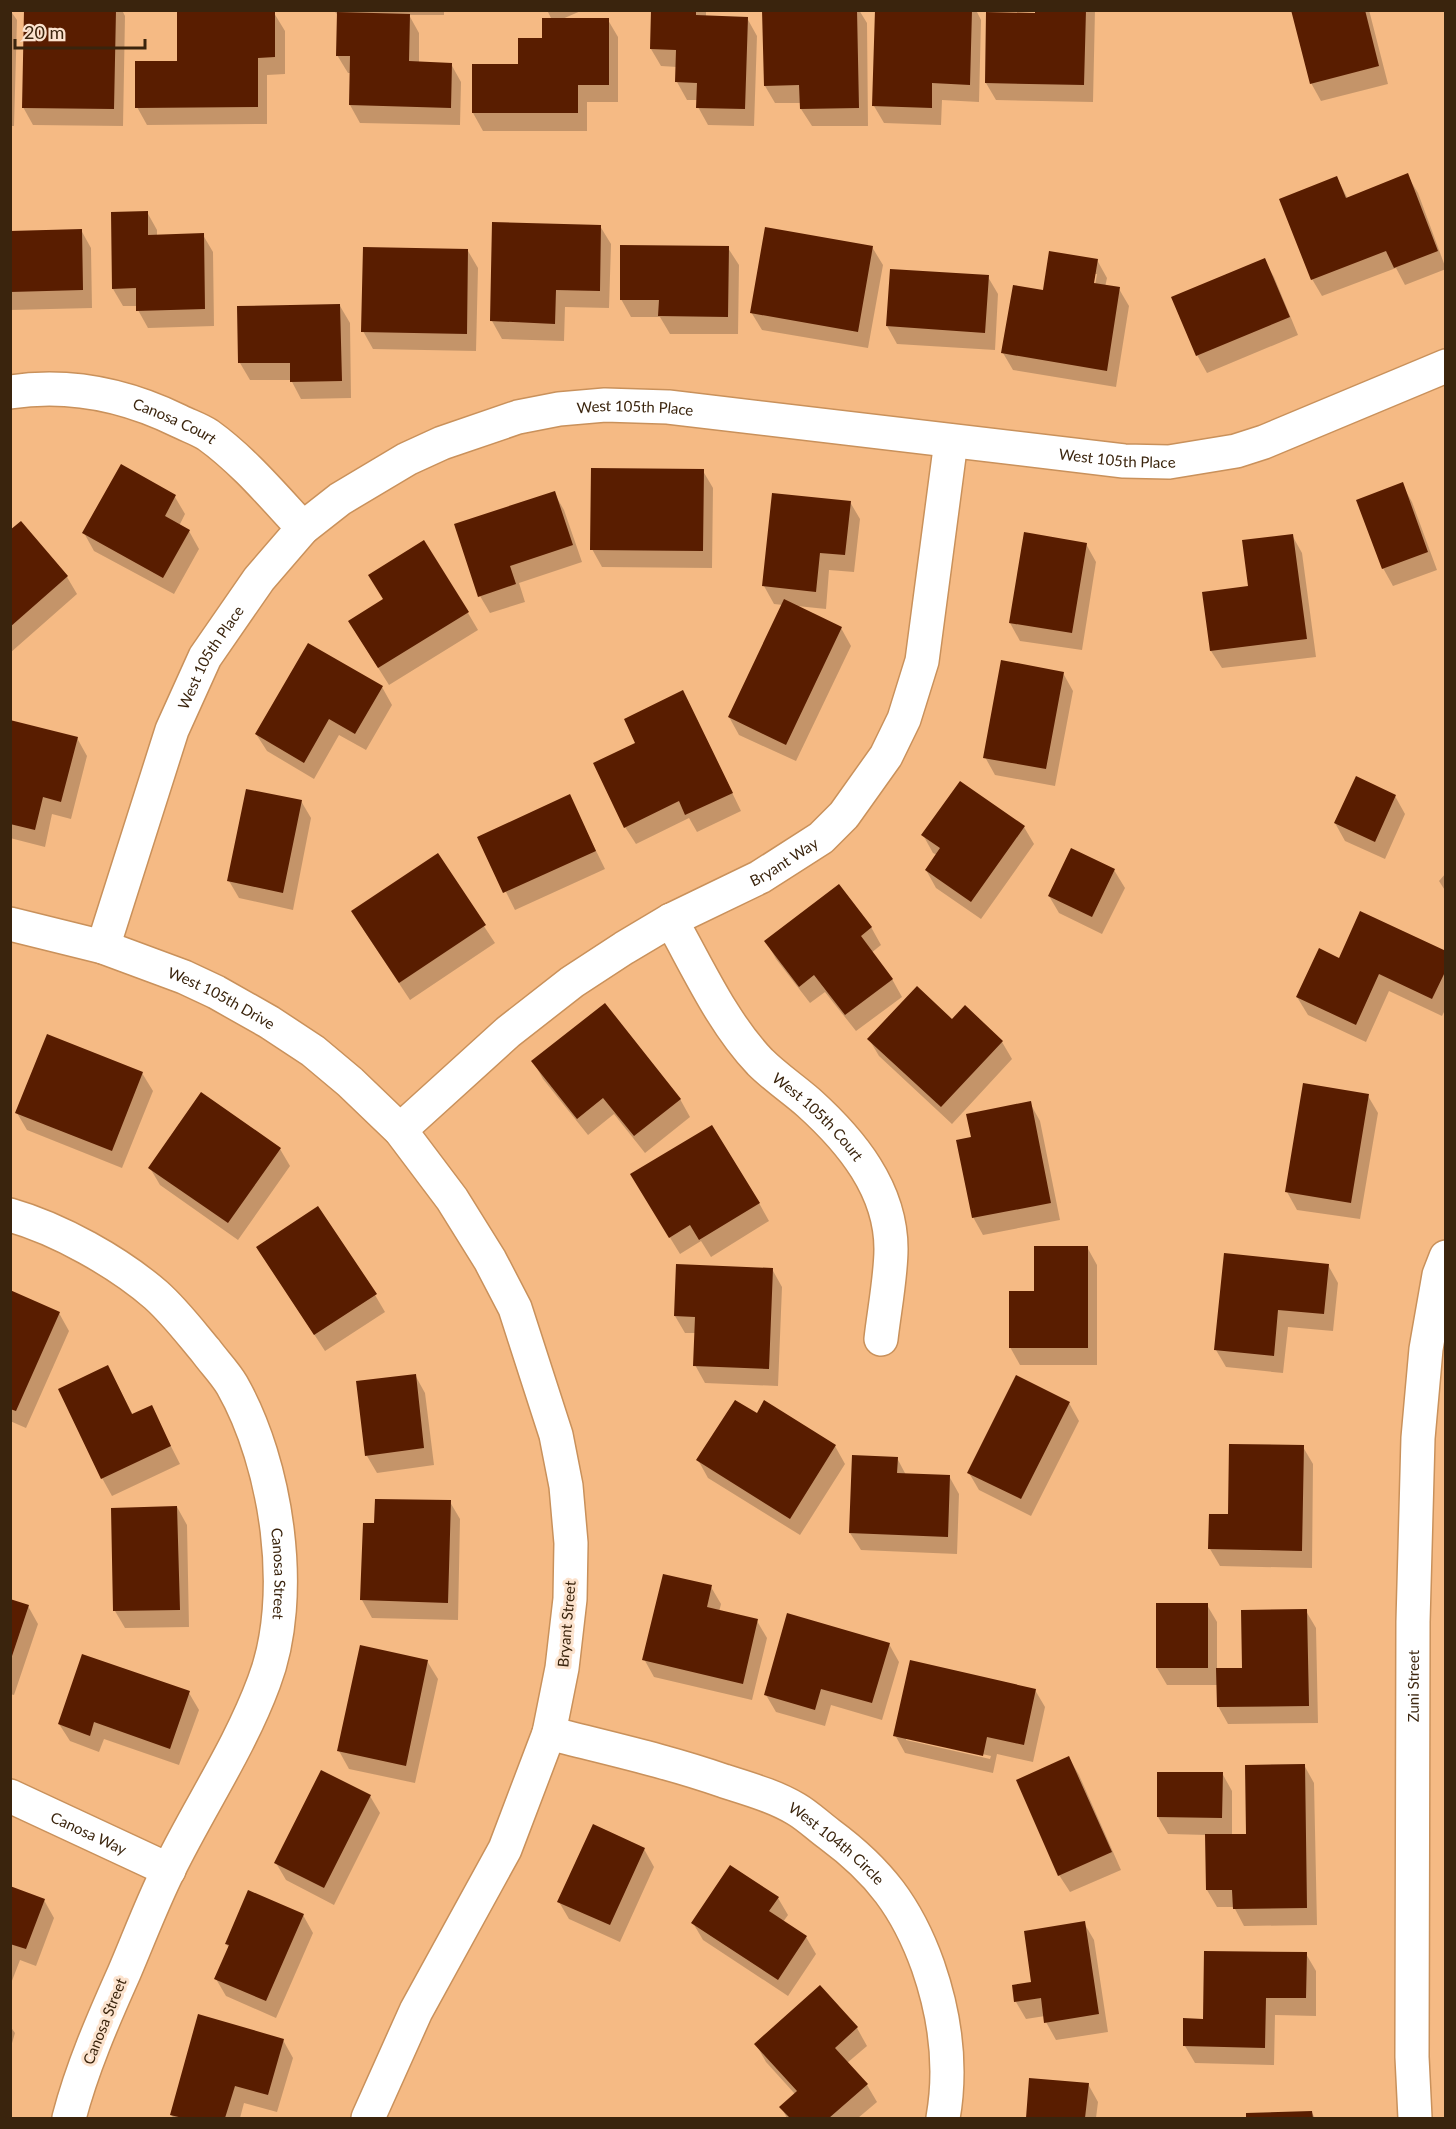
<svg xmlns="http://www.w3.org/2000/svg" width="1456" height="2129" font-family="Lato,sans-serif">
  <rect width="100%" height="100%" fill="#f5ba84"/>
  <path fill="#0003" fill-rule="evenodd" d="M10 10 17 20 14 126H10Z
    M25 10H122L125 16 123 126 33 125 23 107Z
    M333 10H444V15H409L419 33V63L451 64 461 82 460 125 360 123 350 105 351 73H348L337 55 339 16Z
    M547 10H583L560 20H608L618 37V102H587V131H483L473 113V65H519L544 40 552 20Z
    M652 10H706V17L747 18 757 36 754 126 708 125 698 107V100H687L677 82V67L661 66 651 49Z
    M764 10H859L867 23 868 126H812L801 109V103H775L765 86Z
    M876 10H976L981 20 979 102 942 100 941 125 884 123 874 106Z
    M1037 10H1095L1093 102 996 100 986 83 1037 15Z
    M1293 10H1369L1388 84 1321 101 1311 83Z
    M274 13 285 31V74L267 75V124L147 125 137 107Z
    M1407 175 1418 193 1446 269 1405 285 1396 268 1322 296 1312 279 1337 178 1348 199Z
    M147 212 157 230V236L203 235 213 252 214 326 148 328 138 310V306H123L113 289Z
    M600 226 611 244 609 308 565 307 564 341 502 339 492 321Z
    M81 230 91 248 92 308 10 310V232Z
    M872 247 883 265 868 348 762 330 751 312Z
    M728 248 739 265 738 334H670L660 317H631L621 299Z
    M468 251 478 268 476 351 373 349 363 331Z
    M1097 260 1107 278 1105 287 1119 289 1129 306 1116 387 1013 370 1003 353 1044 291ZM1094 274H1097L1094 291Z
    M1264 260 1274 277 1298 335 1207 373 1197 355Z
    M891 270 988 277 998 294 995 350 897 344 887 326Z
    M340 306 350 323 351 398 301 399 291 380H250L240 363Z
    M121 466 175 497 185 514 179 526 189 531 199 549 174 594 94 551 84 533Z
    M703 471 713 488 712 568 602 567 592 549Z
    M1402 484 1412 502 1437 570 1393 586 1383 568Z
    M554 493 564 510 582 562 519 583 525 602 490 613 480 596Z
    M850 502 860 519 854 572 829 570 826 609 797 606 841 628 851 646 796 761 739 735 729 717 783 605 774 604 764 586Z
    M10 532 67 577 77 594 10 653Z
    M1292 535 1302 553 1316 657 1222 668 1211 651 1204 593 1250 587Z
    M1086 544 1096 562 1082 650 1020 641 1010 623Z
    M385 600 468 613 478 630 389 685 360 639Z
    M1063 673 1073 691 1055 786 995 775 985 757Z
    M382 687 392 705 366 750 339 735 314 779 267 751 256 734Z
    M692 710 741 811 697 832 689 818 636 844 625 827Z
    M10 722 77 738 87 756 71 819 52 814 45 847 10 838Z
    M569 796 605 869 515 910 479 838Z
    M1395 796 1405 814 1385 859 1345 841 1335 823Z
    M301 801 311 818 293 910 239 898 229 881Z
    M1024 827 1034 844 981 919 936 888 926 870 937 855 933 853 923 835Z
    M437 855 495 943 410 1000 363 929Z
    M1114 870 1125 888 1102 934 1059 913 1049 896Z
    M1446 873V892L1439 881Z
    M871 927 881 945 871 953 892 979 902 997 856 1031 825 992 810 1003 776 959 766 941Z
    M1446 952V1008L1442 1016 1389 991 1366 1042 1308 1015 1297 997 1339 960Z
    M953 1021 1002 1042 1012 1059 952 1124 879 1056 869 1039Z
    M533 1061 680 1099 690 1117 645 1153 614 1114 588 1135 543 1079Z
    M142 1073 153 1091 122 1168 27 1130 17 1113Z
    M1368 1096 1378 1113 1360 1219 1297 1210 1287 1192Z
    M1030 1103 1040 1121 1060 1220 983 1235 973 1217V1138Z
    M280 1149 290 1166 238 1240 160 1185 150 1168Z
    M642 1192 759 1203 769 1221 711 1257 701 1241 680 1254Z
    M1087 1247 1097 1265V1365H1020L1010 1347 1035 1293Z
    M268 1264 375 1295 385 1312 325 1351Z
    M1328 1265 1338 1283 1333 1331 1288 1327 1283 1373 1226 1367 1216 1350Z
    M772 1269 782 1287 778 1386 705 1383 695 1365 696 1333H685L675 1316Z
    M10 1292 59 1313 69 1331 26 1428 10 1421Z
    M108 1367 133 1415 151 1407 180 1464 112 1496 102 1478Z
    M415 1375 425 1393 434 1465 377 1473 367 1456Z
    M1069 1403 1079 1421 1031 1516 979 1490 969 1473Z
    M757 1416 835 1446 845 1464 800 1535 708 1478 698 1460Z
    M1303 1447 1313 1464 1312 1568 1220 1566 1210 1549Z
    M897 1458 906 1475 949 1476 959 1494 957 1554 861 1550 850 1533Z
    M450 1502 460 1519 458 1620 372 1618 362 1600 364 1525H376Z
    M177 1507 187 1525 189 1627 125 1628 115 1611Z
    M711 1587 721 1604 719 1612 757 1621 767 1638 752 1700 654 1677 644 1659Z
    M10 1600 28 1606 38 1624 14 1695 10 1694Z
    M1207 1605 1217 1622V1670L1244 1669 1306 1611 1316 1628 1318 1723 1228 1724 1218 1706V1685H1167L1157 1668Z
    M889 1644 899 1662 882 1720 831 1705 825 1726 776 1712 766 1695Z
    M427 1661 438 1679 415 1783 349 1769 339 1751Z
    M1035 1690 1045 1707 1033 1762 997 1754 993 1773 905 1753 895 1735ZM906 1737 991 1756 990 1759 906 1740Z
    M189 1693 199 1710 179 1765 104 1739 99 1752 70 1741 59 1724Z
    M1069 1758 1079 1775 1121 1870 1070 1892 1059 1875Z
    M1304 1765 1314 1783 1317 1925 1244 1926 1234 1907H1217L1207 1890V1835L1168 1834 1158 1817 1222 1773 1232 1791V1836L1248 1835Z
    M370 1796 380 1813 334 1905 286 1880 276 1863Z
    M644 1849 654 1867 620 1942 569 1919 559 1902Z
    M10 1887 44 1900 54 1918 36 1966 20 1960 10 1986Z
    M778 1898 788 1915 783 1922 806 1937 816 1954 788 1996 703 1940 693 1923Z
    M303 1915 313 1933 276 2018 226 1996 216 1979 229 1948 226 1943Z
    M1084 1923 1094 1940 1108 2032 1056 2040 1046 2022 1045 2016 1026 2019 1016 2002Z
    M1306 1954 1316 1971V2016L1275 2015 1274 2065 1195 2063 1185 2046Z
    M820 1987 857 2028 867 2046 847 2063 867 2085 877 2102 858 2118H787L781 2107 795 2094 766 2062 756 2044Z
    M10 2026 15 2033 10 2050Z
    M283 2040 293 2058 277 2112 244 2103 240 2118H174L171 2115Z
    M1031 2079 1088 2084 1098 2102 1096 2118H1027Z
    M1312 2113 1315 2118H1247V2114Z"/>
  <path fill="#591d00" d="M24 10H116L114 109 22 108Z
    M651 10H696V15L748 17 745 109 696 108 697 83 675 82 676 50 650 49Z
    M762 10H857L859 108 800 109 799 85 764 86Z
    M875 10H972L970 85 932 83V108L872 106Z
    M1035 10H1086L1084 85 985 83 986 12 1035 13Z
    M1291 10H1365L1379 66 1310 84Z
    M177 12H275V57L258 58V107L135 108V61H177Z
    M337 12 410 14 409 61 452 63 451 108 349 105 350 56H336Z
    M542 18H609V85H578V113H472V64H518V38H542Z
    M1408 173 1438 251 1394 268 1386 251 1311 280 1279 199 1337 176 1346 198Z
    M148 211V235L204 233 205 309 136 311V288L112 289 111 212Z
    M492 222 601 225 600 291 556 290 555 324 490 321Z
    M765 227 873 246 858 332 750 313Z
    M82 229 83 290 10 292V231Z
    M620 245 729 246 728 317 658 316 659 300H620Z
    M363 247 468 249 467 334 361 332Z
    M1049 251 1098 259 1094 283 1120 287 1107 371 1001 353 1013 285 1043 290Z
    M1265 258 1290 317 1196 356 1171 297Z
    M890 269 989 275 985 333 886 326Z
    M340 304 342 381 290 382V363H238L237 306Z
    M121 464 176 495 165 516 190 530 163 578 82 533Z
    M591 468 704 469 703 551 590 550Z
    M1403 482 1428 552 1382 569 1356 500Z
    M555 491 573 545 510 566 516 584 478 597 454 524Z
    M772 493 851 501 845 555 820 553 816 592 762 586Z
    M21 521 68 576 10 627V530Z
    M1024 532 1087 543 1072 633 1009 623Z
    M1293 534 1307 639 1210 651 1202 592 1248 586 1242 540Z
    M424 540 469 612 378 668 348 621 383 599 368 575Z
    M784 599 842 627 786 745 728 717Z
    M308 643 383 686 355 734 329 719 304 763 255 734Z
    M1001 660 1064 672 1046 769 983 758Z
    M683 690 733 793 685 815 679 801 624 828 593 763 635 743 624 719Z
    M10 720 78 737 61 802 43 797 35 830 10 824Z
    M1356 776 1396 795 1375 842 1334 823Z
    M960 781 1025 826 971 902 925 870 940 848 921 835Z
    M246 789 302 800 283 893 227 881Z
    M570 794 596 851 503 893 477 837Z
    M1071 848 1115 869 1092 917 1048 896Z
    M438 853 486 925 399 983 351 911Z
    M839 884 872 927 861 936 893 979 845 1015 814 975 799 987 764 941Z
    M1360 911 1446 951V970L1432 999 1379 974 1356 1025 1296 997 1319 948 1339 958Z
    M917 986 952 1019 965 1005 1003 1041 941 1107 867 1039Z
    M605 1003 681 1099 634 1136 603 1098 577 1119 531 1061Z
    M47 1034 143 1072 112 1151 15 1113Z
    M1303 1083 1369 1094 1351 1203 1285 1192Z
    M201 1092 281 1148 228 1223 148 1168Z
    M1031 1101 1051 1203 972 1218 956 1140 971 1137 966 1114Z
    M712 1125 760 1203 699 1240 690 1225 669 1238 630 1174Z
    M318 1206 377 1294 314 1335 256 1247Z
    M1034 1246H1088V1348H1009V1291H1034Z
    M1224 1253 1329 1264 1324 1314 1278 1310 1274 1356 1214 1350Z
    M676 1264 773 1268 769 1369 693 1366 695 1317 674 1316Z
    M10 1290 60 1312 16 1411 10 1409Z
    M108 1365 132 1414 152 1405 171 1446 101 1479 58 1389Z
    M416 1374 424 1448 365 1456 356 1381Z
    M1016 1375 1070 1402 1021 1499 967 1473Z
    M735 1400 757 1413 764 1400 836 1445 790 1519 696 1460Z
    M1229 1444 1304 1445 1302 1551 1208 1549 1209 1514H1228Z
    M852 1455 898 1457 897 1473 950 1475 948 1537 849 1533Z
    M375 1499 451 1500 448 1603 360 1600 363 1523H374Z
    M177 1506 180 1610 113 1611 111 1508Z
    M663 1574 712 1585 707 1607 758 1619 743 1684 642 1660Z
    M10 1599 29 1605 11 1659H10Z
    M1156 1603H1208V1668H1156Z
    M1307 1609 1309 1706 1217 1707 1216 1668H1242L1241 1610Z
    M787 1613 890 1643 872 1703 821 1689 815 1710 764 1695Z
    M360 1645 428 1660 406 1766 337 1751Z
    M82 1654 190 1691 170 1749 94 1722 90 1736 58 1724Z
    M910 1660 1036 1689 1024 1745 987 1737 983 1756 893 1736Z
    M1069 1756 1112 1852 1058 1876 1016 1780Z
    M1305 1764 1307 1908 1233 1909 1232 1890H1206L1205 1834H1246L1245 1765Z
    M321 1770 371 1795 324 1888 274 1863Z
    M1157 1772H1223L1222 1818 1157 1817Z
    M593 1824 645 1848 610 1925 557 1902Z
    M730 1865 779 1897 769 1911 807 1936 778 1980 691 1923Z
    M10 1886 45 1899 26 1949 10 1944Z
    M248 1890 304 1914 266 2001 214 1979 229 1945 225 1944Z
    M1085 1921 1099 2014 1044 2023 1041 1998 1014 2002 1012 1985 1031 1982 1024 1931Z
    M1204 1951 1307 1952 1306 1998H1266L1265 2048 1183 2046V2018L1203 2019Z
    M820 1985 858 2027 835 2048 868 2084 829 2118H790L779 2107 797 2091 754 2044Z
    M198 2014 284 2039 268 2095 235 2086 225 2118H183L170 2115Z
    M1029 2078 1089 2083 1085 2118H1026Z
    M1312 2111 1313 2118H1246V2113Z"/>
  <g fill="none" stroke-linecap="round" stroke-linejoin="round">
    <defs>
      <g id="minor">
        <path id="s1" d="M10 392C69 383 126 395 179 421 189 426 199 429 208 435 244 461 273 496 303 528"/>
        <path id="s2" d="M671 920C698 968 722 1022 760 1062 775 1077 793 1089 809 1103 851 1141 891 1189 891 1249 891 1276 884 1312 881 1339"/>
        <path id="s3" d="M10 924 103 947 184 977 216 992 269 1022 313 1051 350 1082 400 1130 452 1199 490 1260 515 1308 556 1435 566 1486 571 1543 570 1599 562 1668 549 1733 505 1849 416 2011 368 2118"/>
        <path id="s4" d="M103 947 172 730 205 657 259 579 303 528 340 499 407 459 442 443 518 417 559 409 605 405 668 407 1124 461 1169 462 1236 451 1264 442 1446 366"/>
        <path id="s5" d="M400 1130 508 1032 572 982 624 948 671 920 760 877 821 838 844 815 886 756 904 719 922 661 951 441"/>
        <path id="s6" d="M10 1215C59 1229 118 1262 156 1295 175 1312 190 1332 206 1351 214 1362 225 1373 232 1385 277 1464 297 1596 264 1682 240 1747 200 1806 169 1869 152 1903 139 1938 124 1973 103 2020 82 2068 69 2118"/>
        <path id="s7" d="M549 1733C607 1748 667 1761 724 1781 749 1789 774 1796 796 1809 808 1816 818 1826 829 1834 879 1871 907 1907 928 1966 945 2015 952 2067 943 2118"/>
        <path id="s8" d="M10 1796 169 1870"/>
        <path id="s9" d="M1415 2118 1412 2057 1413 1622 1418 1438 1426 1349 1439 1275 1446 1257"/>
      </g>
    </defs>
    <use href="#minor" stroke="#c9915b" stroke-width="36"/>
    <use href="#minor" stroke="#fff" stroke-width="33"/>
  </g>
  <g text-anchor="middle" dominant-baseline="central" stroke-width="6" stroke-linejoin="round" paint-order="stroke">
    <g font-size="15" fill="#3a240d" stroke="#fce3ce">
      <text stroke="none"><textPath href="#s4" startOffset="832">West 105th Place</textPath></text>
      <text stroke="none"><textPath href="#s1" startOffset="170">Canosa Court</textPath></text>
      <text stroke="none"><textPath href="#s4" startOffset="1317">West 105th Place</textPath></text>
      <text stroke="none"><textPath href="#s4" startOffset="310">West 105th Place</textPath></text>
      <text stroke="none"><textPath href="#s5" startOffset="471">Bryant Way</textPath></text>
      <text stroke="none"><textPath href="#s3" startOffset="225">West 105th Drive</textPath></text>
      <text stroke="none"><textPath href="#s2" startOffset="248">West 105th Court</textPath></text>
      <text stroke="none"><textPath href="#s6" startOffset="482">Canosa Street</textPath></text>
      <text transform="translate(566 1624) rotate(-85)">Bryant Street</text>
      <text stroke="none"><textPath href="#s9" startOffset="432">Zuni Street</textPath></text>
      <text stroke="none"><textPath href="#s8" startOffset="87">Canosa Way</textPath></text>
      <text stroke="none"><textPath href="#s7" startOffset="312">West 104th Circle</textPath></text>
      <text transform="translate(104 2021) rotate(-68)">Canosa Street</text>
    </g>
  </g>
  <rect width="1456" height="2129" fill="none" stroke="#3a240d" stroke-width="24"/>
  <path d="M15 39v9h130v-9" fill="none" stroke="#3a240d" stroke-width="3"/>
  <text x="24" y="39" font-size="18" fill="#3a240d" stroke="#fce3ce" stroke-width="4.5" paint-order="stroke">20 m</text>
</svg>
